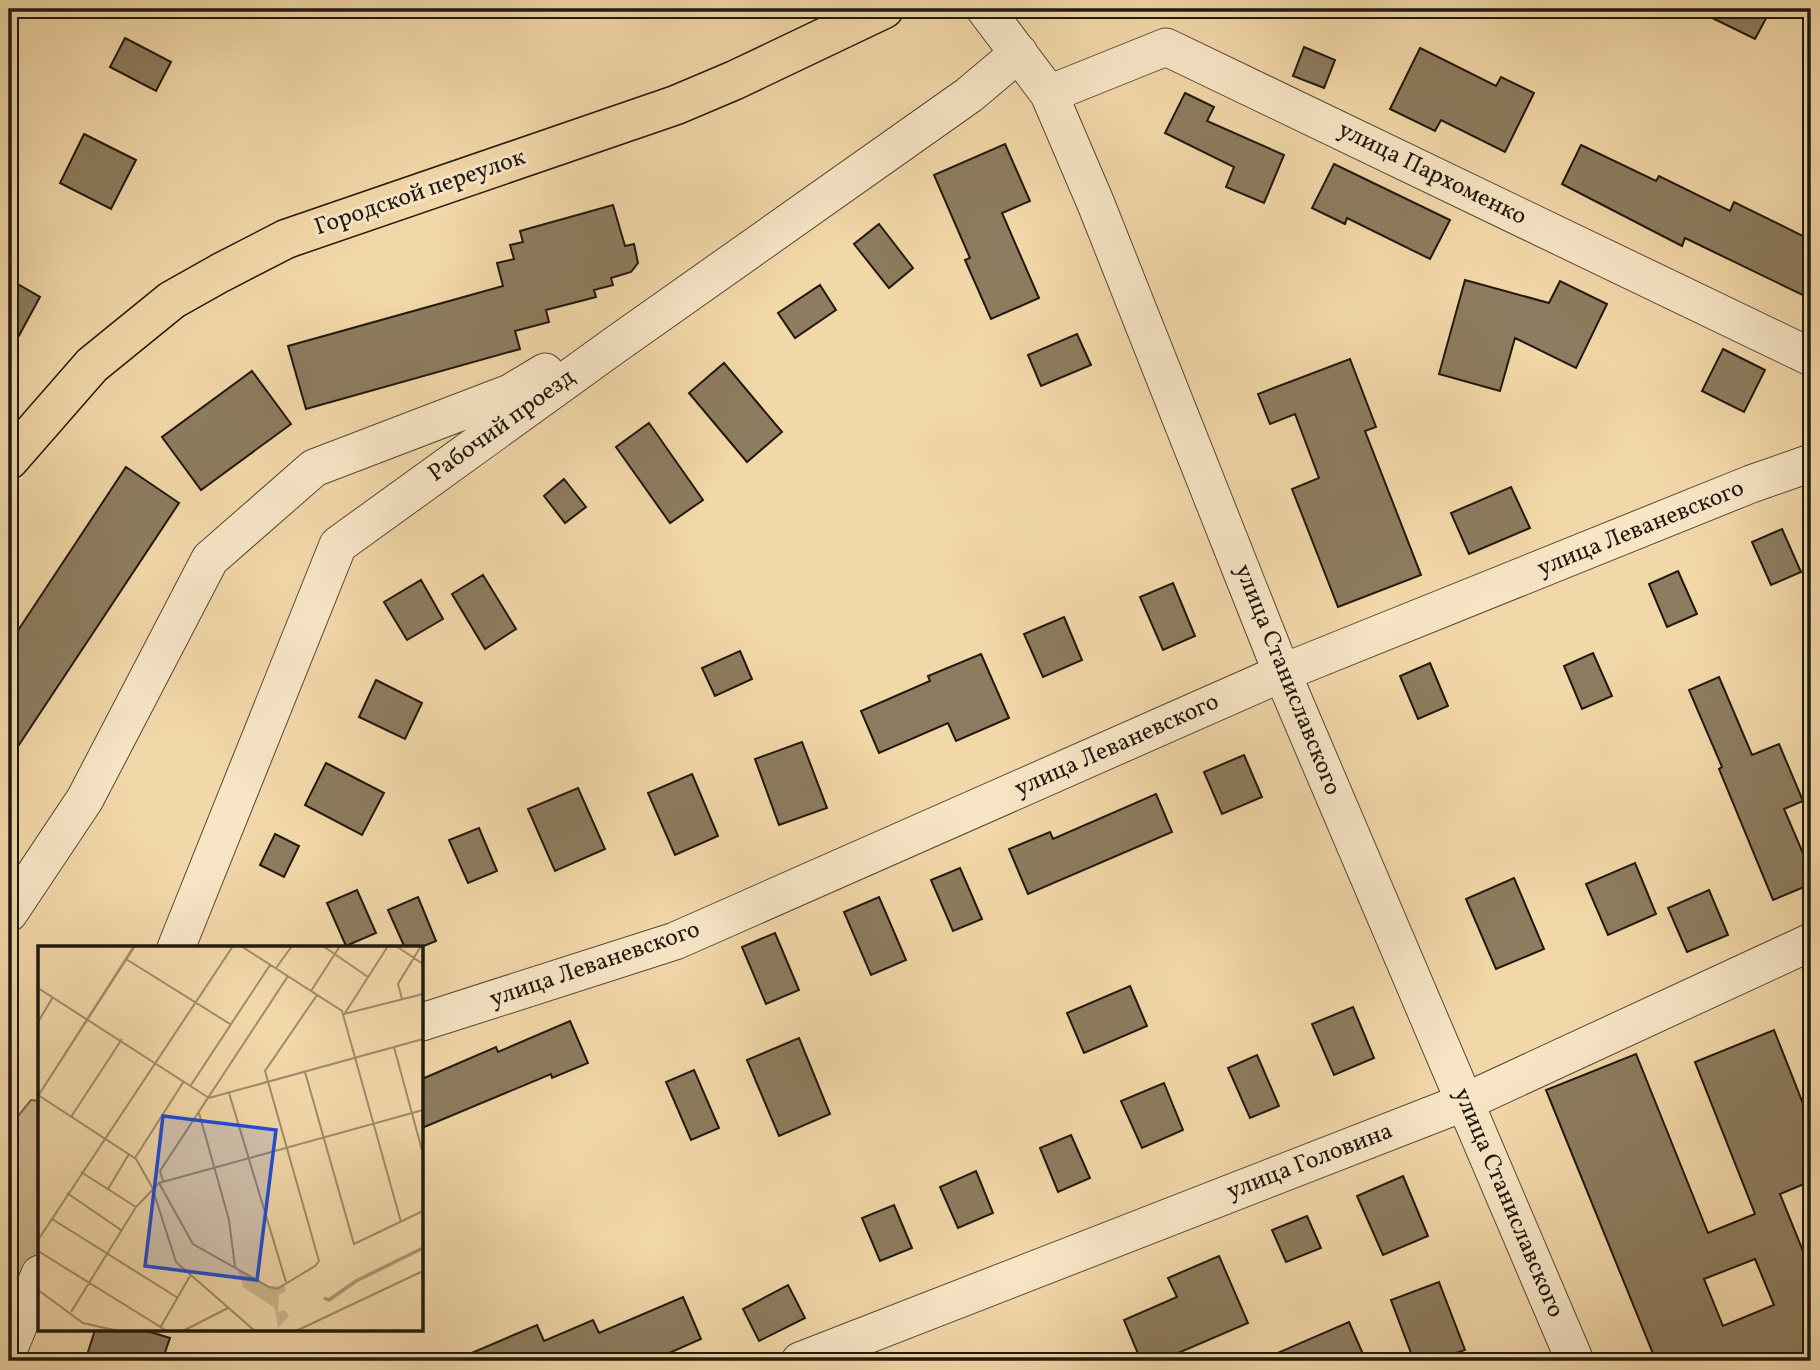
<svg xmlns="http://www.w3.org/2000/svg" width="1820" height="1370" font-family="Vollkorn,serif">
  <rect width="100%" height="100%" fill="#f2d7a8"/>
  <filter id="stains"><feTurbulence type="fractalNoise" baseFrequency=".00286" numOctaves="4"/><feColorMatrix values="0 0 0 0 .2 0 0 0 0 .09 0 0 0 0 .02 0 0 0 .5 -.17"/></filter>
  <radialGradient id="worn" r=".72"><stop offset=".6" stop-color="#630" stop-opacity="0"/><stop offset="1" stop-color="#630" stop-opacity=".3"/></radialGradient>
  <path fill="#ceb78e" stroke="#77684e" stroke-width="2" d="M31 1100 40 1101V1270L9 1345V1127Z"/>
  <path fill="#8d7c5f" stroke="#20190f" stroke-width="2" fill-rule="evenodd" d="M1694 9H1771L1755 39Z
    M125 38 171 62 156 91 110 67Z
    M1304 47 1335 60 1324 88 1293 76Z
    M1420 48 1496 86 1501 77 1534 93 1505 152 1441 120 1435 131 1390 109Z
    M1185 93 1214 107 1207 121 1284 155 1264 203 1226 187 1234 167 1165 133Z
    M84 134 136 160 111 209 60 183Z
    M1005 144 1030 201 1002 213 1039 298 991 319 965 260 970 258 934 175Z
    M1581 145 1656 181 1659 176 1730 211 1734 202 1811 240V299L1685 238 1682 246 1562 184Z
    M1334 164 1450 220 1430 259 1347 218 1345 224 1312 208Z
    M613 205 625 246 634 244 638 263 631 272 611 278 613 285 594 290 596 297 546 310 549 322 515 331 520 349 306 409 288 346 503 286 497 263 514 259 510 245 523 242 520 231Z
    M879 224 913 268 889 288 854 244Z
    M9 279 40 297 9 354Z
    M1465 280 1549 303 1560 281 1607 304 1576 368 1515 338 1500 391 1439 374Z
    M820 285 836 310 795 338 778 313Z
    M1077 334 1091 365 1041 386 1028 355Z
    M1723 349 1765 370 1744 412 1702 391Z
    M1350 359 1376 427 1365 431 1421 575 1338 607 1292 489 1319 478 1295 414 1270 424 1258 394Z
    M724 363 782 432 747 462 689 393Z
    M252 371 291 424 201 490 162 437Z
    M649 423 703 500 670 523 616 447Z
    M126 467 179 503 9 760V644Z
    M564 479 586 507 565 523 544 496Z
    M1511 487 1530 528 1469 554 1451 513Z
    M1782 529 1801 572 1771 585 1752 542Z
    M1678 571 1697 614 1667 627 1649 584Z
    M483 575 516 629 485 649 452 594Z
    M421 580 443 619 407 640 384 602Z
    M1173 583 1195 636 1163 650 1140 597Z
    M1064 617 1082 660 1043 677 1024 634Z
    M740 651 752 679 715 696 702 668Z
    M1593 653 1612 696 1582 709 1564 666Z
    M981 654 1009 718 956 741 948 723 879 753 861 711 930 681 928 676Z
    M1430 663 1448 706 1418 719 1400 676Z
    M1719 677 1752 755 1779 744 1803 801 1784 809 1811 872V884L1773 900 1719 769 1722 767 1689 690Z
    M376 680 422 703 405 739 359 717Z
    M802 742 827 808 779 825 755 759Z
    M1244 755 1262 797 1222 814 1204 772Z
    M326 763 384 793 362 835 305 805Z
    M692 774 718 836 675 855 648 793Z
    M578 788 605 849 555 871 528 809Z
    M1156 794 1172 832 1028 894 1009 849 1050 832 1053 839Z
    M479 828 497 871 468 883 449 840Z
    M275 834 299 846 284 877 260 865Z
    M1635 863 1656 914 1608 935 1586 884Z
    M960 868 982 919 953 931 931 880Z
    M1514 878 1544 949 1496 969 1466 899Z
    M357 890 376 933 346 946 327 903Z
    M1709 890 1728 935 1687 952 1668 908Z
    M418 897 436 941 419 948H405L388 910Z
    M879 897 906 960 871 975 844 912Z
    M775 933 799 990 766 1004 742 947Z
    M1130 986 1147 1026 1084 1053 1067 1013Z
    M1353 1007 1374 1058 1334 1075 1312 1024Z
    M570 1021 588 1063 552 1078 551 1074 422 1128V1079L496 1047 498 1052Z
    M1774 1030 1811 1124V1181L1780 1194 1811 1271V1361H1656L1546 1090 1636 1054 1708 1233 1755 1214 1695 1062ZM1755 1259 1774 1305 1723 1326 1704 1279Z
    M799 1038 830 1114 779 1136 747 1060Z
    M1257 1055 1279 1106 1250 1118 1228 1068Z
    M694 1070 719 1128 691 1140 666 1082Z
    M1164 1083 1183 1130 1142 1148 1121 1101Z
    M1071 1135 1090 1178 1058 1192 1040 1148Z
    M976 1171 993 1213 958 1228 940 1187Z
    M1403 1176 1428 1236 1383 1255 1357 1196Z
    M894 1205 912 1248 880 1261 862 1218Z
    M1307 1216 1321 1248 1286 1262 1272 1230Z
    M1219 1256 1248 1323 1178 1353 1182 1361H1141L1124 1320 1177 1297 1168 1278Z
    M1439 1282 1465 1350 1434 1361H1414L1391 1300Z
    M788 1285 805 1318 759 1341 743 1309Z
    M683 1297 701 1339 651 1361H453L537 1325 544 1341 593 1320 599 1333Z
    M1349 1322 1366 1361H1259Z
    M95 1330H144L170 1338 162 1361H108L87 1355Z"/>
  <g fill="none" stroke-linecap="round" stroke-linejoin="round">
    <defs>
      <path id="minor" d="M985 9 1049 94 1096 204 1282 673 1575 1361
        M1049 94 1166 47 1811 357
        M9 913 85 799 210 559 314 468 510 393 545 372
        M176 948 338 545 615 345 969 95 1019 53
        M422 1022 675 941 1282 673 1751 484 1811 463
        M9 1348 40 1274
        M800 1361 1465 1102 1811 942"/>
      <path id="major" d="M9 460 92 365 172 300 220 273 286 239 676 105 735 80 884 9"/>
    </defs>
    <use href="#minor" stroke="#544835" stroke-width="39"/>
    <use href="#major" stroke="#20190f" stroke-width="41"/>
    <use href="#minor" stroke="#f7e5c6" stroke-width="37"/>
    <use href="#major" stroke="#f2d7a8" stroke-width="38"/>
  </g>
  <g text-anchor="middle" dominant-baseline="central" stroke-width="6" stroke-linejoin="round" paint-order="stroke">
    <g font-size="24" fill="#20190f" stroke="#f7e5c6">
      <text transform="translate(1432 174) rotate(26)">улица Пархоменко</text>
      <text transform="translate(420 193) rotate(-19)">Городской переулок</text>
      <text transform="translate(502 426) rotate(-36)">Рабочий проезд</text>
      <text transform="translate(1641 529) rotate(-22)">улица Леваневского</text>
      <text transform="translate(1287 680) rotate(68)">улица Станиславского</text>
      <text transform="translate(1117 746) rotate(-24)">улица Леваневского</text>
      <text transform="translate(595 965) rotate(-19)">улица Леваневского</text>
      <text transform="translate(1310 1162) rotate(-21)">улица Головина</text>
      <text transform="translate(1508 1203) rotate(67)">улица Станиславского</text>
    </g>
  </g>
  <g transform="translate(38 946)">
    <rect width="385" height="385" fill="#f2d7a8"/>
    <path d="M199 322 231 340H247L248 345 241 349 240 366 247 364 251 370 240 382 237 362 205 341Z" fill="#ceb78e"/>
    <path fill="none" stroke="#ab9674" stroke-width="3.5" d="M286 352 291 354 318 335 385 302"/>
    <path fill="none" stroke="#9e8b6b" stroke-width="2" d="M203 0 304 65 363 276M285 0 330 31M358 0 385 18M88 13 192 78M238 22 254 0M0 42 171 152 385 93M273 45 302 0M364 53 360 38 383 0M307 67 350 0M306 68 385 48M0 76 15 51M356 101 385 208M267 126 316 298 385 265M153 139 232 19M191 147 248 336M0 149 98 213 114 241 138 316 217 385M0 150 96 0M0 150 97 0M161 167 191 274 197 321M33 171 84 93M97 212 146 135M43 226 98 261M125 235 122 225 250 30M121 237 155 298 231 341 239 343 277 320 281 315 227 125 279 49M70 243 91 208M29 247 83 284M14 273 140 352M0 294 195 0M0 305 129 385M0 344 45 377 80 385M33 366 98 261 121 237 385 164M122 382 152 330M145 385 190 362M258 385 385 325"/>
    <path fill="#1d4ed8" fill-opacity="0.15" stroke="#1d4ed8" stroke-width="3.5" d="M125 170 238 184 219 334 107 320Z"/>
    <rect width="385" height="385" fill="none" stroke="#20190f" stroke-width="3.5"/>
  </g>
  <rect width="1820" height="1370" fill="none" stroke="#f2d7a8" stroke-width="35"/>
  <rect x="10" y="10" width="1799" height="1349" fill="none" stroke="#20190f" stroke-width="3.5"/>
  <rect x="18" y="18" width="1785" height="1335" fill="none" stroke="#20190f" stroke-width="2"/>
  <rect width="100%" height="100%" filter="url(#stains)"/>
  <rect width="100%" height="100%" fill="url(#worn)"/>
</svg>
